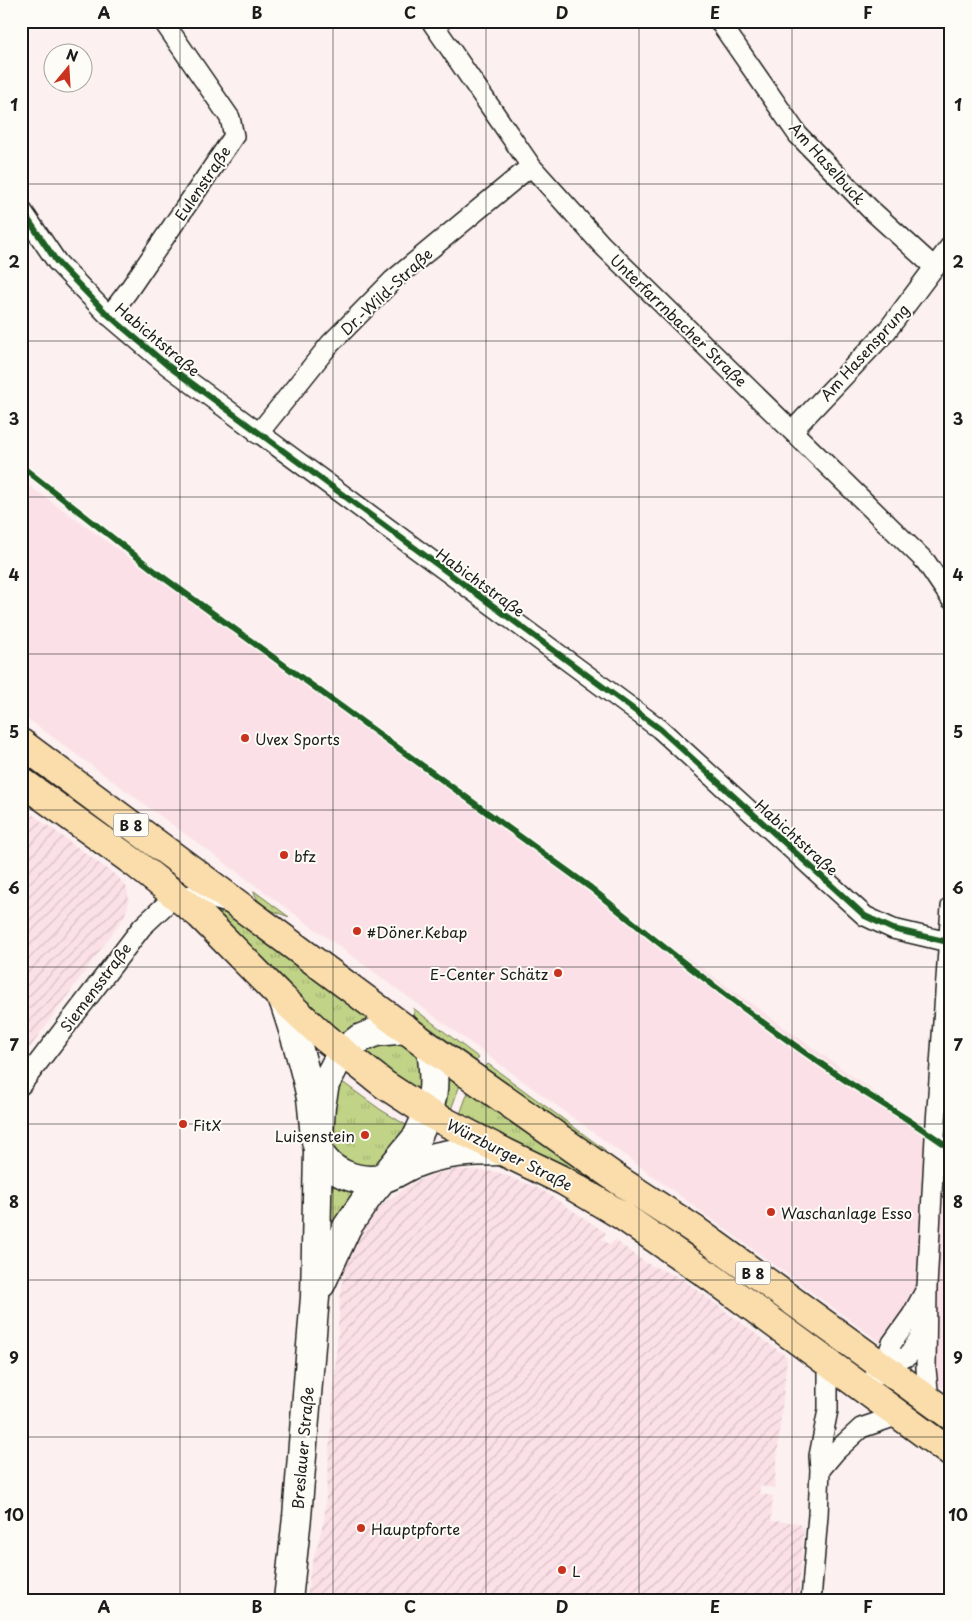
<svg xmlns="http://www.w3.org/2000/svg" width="972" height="1621" font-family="'Playpen Sans',sans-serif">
  <defs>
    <pattern id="industrial-furrows" width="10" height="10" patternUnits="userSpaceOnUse" patternTransform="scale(1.25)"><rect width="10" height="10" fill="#fbe1e7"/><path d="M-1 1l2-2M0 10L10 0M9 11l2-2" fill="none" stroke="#d7c0c6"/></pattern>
    <pattern id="grass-tufts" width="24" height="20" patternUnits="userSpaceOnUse" patternTransform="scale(1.25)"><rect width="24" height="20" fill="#c1d387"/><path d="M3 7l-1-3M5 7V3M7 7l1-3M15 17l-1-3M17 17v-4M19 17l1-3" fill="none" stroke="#a5b574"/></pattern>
  </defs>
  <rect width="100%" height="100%" fill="#fcf0f0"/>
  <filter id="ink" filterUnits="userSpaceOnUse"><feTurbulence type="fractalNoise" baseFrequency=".02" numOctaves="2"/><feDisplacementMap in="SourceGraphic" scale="10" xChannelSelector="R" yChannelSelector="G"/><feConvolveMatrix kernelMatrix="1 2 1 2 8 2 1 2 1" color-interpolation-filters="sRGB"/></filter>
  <g filter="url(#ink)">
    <path fill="#fbe1e7" d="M21 482 31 487 951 1147V1394L21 714Z"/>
    <path fill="url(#industrial-furrows)" d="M21 806 118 877 127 888 129 902 124 917 21 1060Z
      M456 1169 497 1172 542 1190 606 1233 602 1239 607 1243 610 1245 615 1240 646 1263 681 1278 787 1357 774 1488 760 1486 759 1494 773 1496 771 1521 799 1523 804 1529 798 1600H307L310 1571 324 1521 325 1511 340 1300 345 1263 360 1233 371 1216 387 1201 409 1185 431 1175Z"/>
    <path fill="url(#grass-tufts)" stroke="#6e7852" d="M254 891 289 917C274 911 258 908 254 891Z
      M210 906 216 907 374 1023 344 1038 310 1010Z
      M413 1008 479 1058 476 1061 415 1017Z
      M394 1041C424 1053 420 1066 425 1094L384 1071 361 1049Z
      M488 1064 605 1150 602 1153 485 1068Z
      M447 1076 460 1085 450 1112 442 1107Z
      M338 1079 381 1110 411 1128C395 1145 382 1164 359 1171L333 1155 329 1137Z
      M468 1092 559 1155 606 1182 784 1311 710 1265 459 1117Z
      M329 1179 359 1185 334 1224 329 1213Z"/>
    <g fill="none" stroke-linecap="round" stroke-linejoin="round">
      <defs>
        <path id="minor" d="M431 21 531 166 602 245 926 562 951 599
          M719 21 798 135 869 208 935 268
          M21 209 57 262 106 313 167 365 660 729 865 916 893 929 948 942
          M109 316 128 291 234 136 230 118 163 21
          M792 431 886 332 951 245
          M258 434 330 344 393 280 531 166
          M21 1085 142 927 176 895 203 896 227 903
          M883 1367 908 1356 926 1327
          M864 1390 883 1367 892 1343 912 1315 925 1291
          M929 1400 926 1369 927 1287 935 1137 951 907
          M820 1470 836 1451 861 1428 899 1415
          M811 1600 818 1515 820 1470 819 1456 828 1410V1363"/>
        <path id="secondary" d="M283 999C294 1032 304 1064 311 1098 313 1111 314 1142 319 1151 329 1173 358 1183 381 1179 393 1177 404 1167 416 1163 444 1152 472 1151 502 1151
          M321 1284 347 1227 369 1195 417 1137C435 1100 436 1088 431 1048
          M288 1600 297 1517 315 1297 318 1151 321 1106 325 1084 342 1052 359 1039 376 1032 406 1029"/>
        <path id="primary" d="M21 743 431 1048 620 1181 695 1230 951 1416
          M21 781 136 864 200 915 283 999 325 1038 385 1085 428 1113 502 1151 564 1181 621 1215 714 1279 951 1453"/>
      </defs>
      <use href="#minor" stroke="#1c1c1c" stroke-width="22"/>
      <use href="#secondary" stroke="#1c1c1c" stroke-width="31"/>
      <use href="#primary" stroke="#1c1c1c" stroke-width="31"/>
      <use href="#minor" stroke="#fdfcf7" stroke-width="19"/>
      <use href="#secondary" stroke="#fdfcf7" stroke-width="28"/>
      <use href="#primary" stroke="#faddab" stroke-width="28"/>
      <defs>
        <path id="cycleway" d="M21 209 57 262 106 313 167 365 660 729 865 916 893 929 948 942
          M21 466 160 575 591 888C671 954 753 1018 839 1076 876 1101 915 1122 951 1149"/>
      </defs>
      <use href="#cycleway" stroke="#fdfcf7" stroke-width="9"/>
      <use href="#cycleway" stroke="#1b5e20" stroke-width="6"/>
    </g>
  </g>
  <path fill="none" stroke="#1c1c1c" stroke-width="1" stroke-opacity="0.55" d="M180 21V1600M333 21V1600M486 21V1600M639 21V1600M792 21V1600M21 184H951M21 341H951M21 497H951M21 654H951M21 810H951M21 967H951M21 1124H951M21 1280H951M21 1437H951"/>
  <g fill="#c8321e" stroke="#fdfcf7" stroke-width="2">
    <circle cx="245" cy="738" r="5"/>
    <circle cx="284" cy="855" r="5"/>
    <circle cx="357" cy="931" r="5"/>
    <circle cx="558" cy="973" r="5"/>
    <circle cx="183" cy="1124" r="5"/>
    <circle cx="365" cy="1135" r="5"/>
    <circle cx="771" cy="1212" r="5"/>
    <circle cx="361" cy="1528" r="5"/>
    <circle cx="562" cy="1570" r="5"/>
  </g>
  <g text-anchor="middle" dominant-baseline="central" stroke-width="4" stroke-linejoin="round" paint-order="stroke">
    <g fill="#fdfcf7" stroke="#605f5e" stroke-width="1">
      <rect x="113.5" y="813.5" width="35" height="23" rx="4"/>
      <rect x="735.5" y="1261.5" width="35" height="23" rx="4"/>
    </g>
    <g font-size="14" font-weight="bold" fill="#1c1c1c">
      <text x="131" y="825">B 8</text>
      <text x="753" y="1273">B 8</text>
    </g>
    <g font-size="15" fill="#1c1c1c" stroke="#fdfcf7">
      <text transform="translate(828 163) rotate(48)">Am Haselbuck</text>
      <text transform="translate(202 183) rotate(-56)">Eulenstraße</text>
      <text transform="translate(386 291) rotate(-43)">Dr.-Wild-Straße</text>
      <text transform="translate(679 320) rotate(44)">Unterfarrnbacher Straße</text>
      <text transform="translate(158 339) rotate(40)">Habichtstraße</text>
      <text transform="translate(864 352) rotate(-48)">Am Hasensprung</text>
      <text transform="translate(481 582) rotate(36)">Habichtstraße</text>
      <text transform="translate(797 837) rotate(42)">Habichtstraße</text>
      <text transform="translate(95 987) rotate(-53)">Siemensstraße</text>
      <text transform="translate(510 1154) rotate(27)">Würzburger Straße</text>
      <text transform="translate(302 1448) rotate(-85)">Breslauer Straße</text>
    </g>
    <g font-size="15" fill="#1c1c1c" stroke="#fdfcf7" text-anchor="start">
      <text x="255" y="738">Uvex Sports</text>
      <text x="294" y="855">bfz</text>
      <text x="367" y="931">#Döner.Kebap</text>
      <text x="548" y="973" text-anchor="end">E-Center Schätz</text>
      <text x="193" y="1124">FitX</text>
      <text x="355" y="1135" text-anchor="end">Luisenstein</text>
      <text x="781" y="1212">Waschanlage Esso</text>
      <text x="371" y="1528">Hauptpforte</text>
      <text x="572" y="1570">L</text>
    </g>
  </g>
  <rect width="972" height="1621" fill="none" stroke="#fdfcf7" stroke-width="55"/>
  <g transform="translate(68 68) rotate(18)"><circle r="24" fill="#fdfcf7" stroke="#a3a29f"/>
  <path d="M0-4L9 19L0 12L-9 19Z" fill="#c8321e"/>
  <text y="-8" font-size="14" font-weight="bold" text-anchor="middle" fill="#1c1c1c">N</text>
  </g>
  <rect x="28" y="28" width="916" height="1566" fill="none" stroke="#1c1c1c" stroke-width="2"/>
  <g font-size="16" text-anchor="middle" font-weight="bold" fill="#1c1c1c">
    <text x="104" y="19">A</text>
    <text x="257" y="19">B</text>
    <text x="410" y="19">C</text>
    <text x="562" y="19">D</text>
    <text x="715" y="19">E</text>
    <text x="868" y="19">F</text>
    <text x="14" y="111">1</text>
    <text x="958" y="111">1</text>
    <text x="14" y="268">2</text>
    <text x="958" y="268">2</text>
    <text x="14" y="425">3</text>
    <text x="958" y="425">3</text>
    <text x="14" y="581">4</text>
    <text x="958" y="581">4</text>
    <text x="14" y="738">5</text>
    <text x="958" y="738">5</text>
    <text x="14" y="894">6</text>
    <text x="958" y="894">6</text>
    <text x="14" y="1051">7</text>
    <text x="958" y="1051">7</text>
    <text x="14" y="1208">8</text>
    <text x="958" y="1208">8</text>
    <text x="14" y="1364">9</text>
    <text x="958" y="1364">9</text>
    <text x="14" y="1521">10</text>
    <text x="958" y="1521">10</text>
    <text x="104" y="1613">A</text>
    <text x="257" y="1613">B</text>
    <text x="410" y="1613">C</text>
    <text x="562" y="1613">D</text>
    <text x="715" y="1613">E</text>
    <text x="868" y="1613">F</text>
  </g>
</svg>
